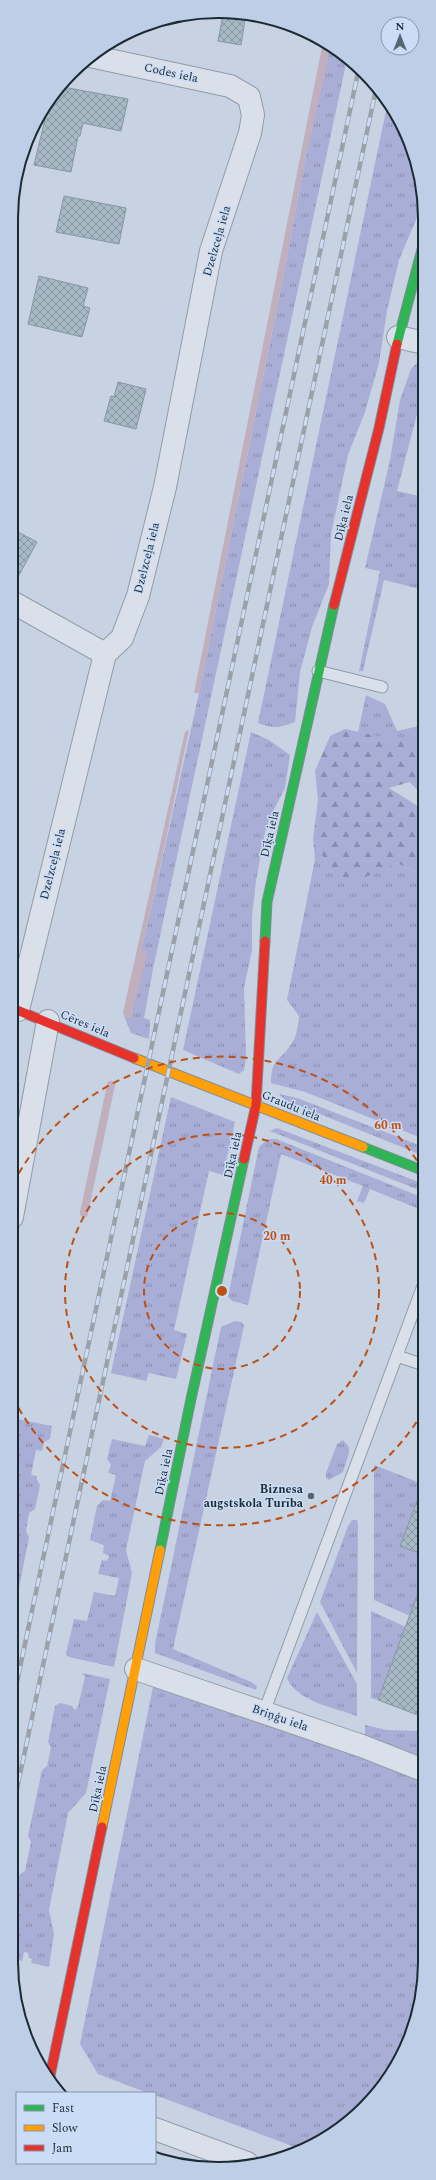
<svg xmlns="http://www.w3.org/2000/svg" width="436" height="2180" font-family="Spectral,serif">
  <defs>
    <pattern id="grass-tufts" width="24" height="20" patternUnits="userSpaceOnUse"><rect width="24" height="20" fill="#a9aed6"/><path d="M3 7l-1-3M5 7V3M7 7l1-3M15 17l-1-3M17 17v-4M19 17l1-3" fill="none" stroke="#898eae"/></pattern>
    <pattern id="forest-firs" width="22" height="20" patternUnits="userSpaceOnUse"><rect width="22" height="20" fill="#a9aed6"/><path d="M5 1l3.5 6h-7zM16 11l3.5 6h-7z" fill="#898eae"/></pattern>
    <pattern id="building-cross-hatch" width="8" height="8" patternUnits="userSpaceOnUse"><rect width="8" height="8" fill="#a8b9c6"/><path d="M0 0l8 8M0 8l8-8" fill="none" stroke="#8897a2"/></pattern>
  </defs>
  <rect width="100%" height="100%" fill="#c7d2e3"/>
  <path fill="url(#grass-tufts)" d="M330 47 347 59 153 969 144 1018 150 1020 149 1039 131 1033 124 1016 151 910 199 693 281 289 305 160Z
    M387 106 409 139 424 201 399 260 387 311 379 363 365 412 348 455 331 534 329 584 312 627 300 672 295 722C279 728 274 729 258 723Z
    M420 360H424V387L397 491 424 497V590L384 580 363 671H359L380 571 365 568 390 460 400 400 411 369Z
    M366 695 385 704 397 731 424 725V747L358 732Z
    M251 732 269 740 290 755 285 788 271 815 265 832 256 881 252 916V950L244 988 246 1057 244 1070 239 1074 183 1050Z
    M313 839 332 872 377 871 397 863 424 876V1139L305 1092 271 1083C271 1059 279 1062 290 1046 297 1037 298 1026 299 1016L287 1000 315 859Z
    M279 1094 297 1098 424 1147V1156L285 1100Z
    M171 1097 235 1122 223 1175 209 1171 174 1330 187 1334 176 1379 149 1373 146 1381 111 1373Z
    M277 1128 424 1184V1192L270 1131Z
    M268 1139H276L424 1198V1211L370 1189 364 1203 357 1201 363 1186 281 1154 248 1305 232 1301 228 1297 259 1147Z
    M235 1321 242 1322 244 1326 173 1649 251 1682 257 1686 256 1690 155 1653V1644L221 1327Z
    M17 1419 52 1426 50 1439 44 1442 42 1451 36 1450 31 1475 37 1476V1480L40 1485 35 1509 29 1513 26 1531 29 1537 19 1588 13 1592 11 1600 12 1436Z
    M149 1435 164 1439 161 1447 145 1461 126 1550 132 1573 114 1667 69 1657 66 1654 74 1619 87 1621 94 1592 115 1596 119 1578 98 1574 102 1560 107 1561 109 1556 103 1553 104 1545 90 1540 97 1506 103 1500 110 1501 116 1475 108 1473 111 1465 107 1459 112 1439 145 1446Z
    M343 1440 349 1447V1453L343 1472 329 1480 326 1478V1473L337 1444Z
    M374 1465 423 1484 400 1546 424 1555V1580L410 1616 374 1600Z
    M352 1520H357L358 1523 357 1673 320 1602 348 1526Z
    M371 1611 406 1627 378 1700 371 1698Z
    M317 1612 357 1684V1716C335 1708 296 1701 287 1678Z
    M82 1673 110 1679 86 1793 68 1813 49 1910 54 1934 49 1967 31 1963 32 1959 29 1958 28 1953 24 1952 22 1961 11 1958V1916L20 1874 25 1871 31 1842 28 1836 42 1770 47 1766 51 1747 48 1742 55 1706 60 1703 72 1706 75 1710 78 1706 85 1677Z
    M153 1687 177 1691 423 1779V1989L404 2054 354 2118 300 2149 155 2095V2093H148L98 2074 80 2044Z
    M365 1725 387 1730 423 1731V1757L365 1735Z"/>
  <path fill="url(#forest-firs)" d="M345 729 424 746V792L421 794 410 782 389 788 424 810V876L397 863 352 883 332 872 313 839 318 800 315 771 330 736Z"/>
  <path fill="#c1afbd" d="M323 42 330 47 328 59 305 160 281 289 199 693H194Z
    M189 730 151 910 124 1016 123 1013 185 732Z"/>
  <g fill="none" stroke-linecap="round" stroke-linejoin="round">
    <path stroke="#c1afbd" stroke-width="8" d="M128 1014 143 954
      M84 1213 111 1085"/>
  </g>
  <path fill="url(#building-cross-hatch)" stroke="#8797a2" d="M246 13 241 45 218 41 223 14Z
    M63 87 128 99 121 131 83 123 80 136H78L71 172 34 165 49 103Z
    M64 196 126 208 119 244 56 232Z
    M39 276 88 288 83 306 90 308 82 337 28 324Z
    M118 382 146 389 136 429 104 421 111 396 114 397Z
    M18 532 37 542 12 588V543Z
    M422 1488H424V1555L400 1546Z
    M421 1585H424L423 1717 378 1700Z"/>
  <g fill="none" stroke-linecap="round" stroke-linejoin="round">
    <defs>
      <path id="lane" d="M318 671 382 687
        M397 1356 424 1365
        M264 1712 424 1283"/>
      <path id="street" d="M398 337 424 343
        M12 602 105 654
        M18 1010 105 654 122 638 138 596 165 487 211 251 250 133 253 115 249 97 230 86 90 56
        M12 1217 48 1021
        M136 1669 362 1746 423 1770
        M155 2129 247 2163"/>
      <path id="fast" d="M397 344 425 238
        M265 941 267 902 334 605
        M363 1147 424 1171
        M160 1550 191 1399 244 1159"/>
      <path id="slow" d="M134 1058 363 1147
        M102 1827 160 1550"/>
      <path id="jam" d="M334 605 379 428 397 344
        M12 1008 134 1058
        M244 1159 256 1105 265 941
        M50 2076 102 1827"/>
    </defs>
    <use href="#lane" stroke="#919ca7" stroke-width="13"/>
    <use href="#street" stroke="#919ca7" stroke-width="24"/>
    <use href="#fast" stroke="#818c97" stroke-width="11"/>
    <use href="#slow" stroke="#818c97" stroke-width="11"/>
    <use href="#jam" stroke="#818c97" stroke-width="11"/>
    <use href="#lane" stroke="#dae0ea" stroke-width="11"/>
    <use href="#street" stroke="#dae0ea" stroke-width="22"/>
    <use href="#fast" stroke="#30b455" stroke-width="9"/>
    <use href="#slow" stroke="#ff9f0a" stroke-width="9"/>
    <use href="#jam" stroke="#e5322d" stroke-width="9"/>
    <defs>
      <path id="rail" d="M11 1710 359 68
        M11 1817 376 89"/>
    </defs>
    <use href="#rail" stroke="#9aa1a9" stroke-width="4.5"/>
    <use href="#rail" stroke="#cbdcf6" stroke-width="3" stroke-dasharray="9" stroke-linecap="butt"/>
  </g>
  <g fill="none" stroke="#bf5014" stroke-width="2" stroke-dasharray="7 5">
    <circle cx="222" cy="1291" r="78"/>
    <circle cx="222" cy="1291" r="157"/>
    <path d="M423 1412A235 235 0 0 1 12 1396M13 1184A235 235 0 0 1 423 1170"/>
  </g>
  <circle fill="#576571" stroke="#cbdcf6" stroke-width="1.5" cx="311" cy="1496" r="4"/>
  <g text-anchor="middle" dominant-baseline="central" stroke-width="3" stroke-linejoin="round" paint-order="stroke">
    <g font-size="12" fill="#1b2b34" stroke="#cbdcf6">
      <text transform="translate(171 73) rotate(12)">Codes iela</text>
      <text transform="translate(217 241) rotate(-74)">Dzelzceļa iela</text>
      <text transform="translate(344 518) rotate(-76)">Dīķa iela</text>
      <text transform="translate(147 558) rotate(-76)">Dzelzceļa iela</text>
      <text transform="translate(270 834) rotate(-77)">Dīķa iela</text>
      <text transform="translate(53 864) rotate(-76)">Dzelzceļa iela</text>
      <text transform="translate(85 1024) rotate(23)">Cēres iela</text>
      <text transform="translate(291 1106) rotate(22)">Graudu iela</text>
      <text transform="translate(233 1155) rotate(-78)">Dīķa iela</text>
      <text transform="translate(164 1472) rotate(-78)">Dīķa iela</text>
      <text transform="translate(280 1718) rotate(19)">Briņģu iela</text>
      <text transform="translate(98 1789) rotate(-78)">Dīķa iela</text>
    </g>
    <g font-size="12" font-weight="bold" fill="#1b2b34" stroke="#cbdcf6" text-anchor="end">
      <text x="303" y="1489">Biznesa<tspan x="303" dy="14">augstskola Turība</tspan></text>
    </g>
  </g>
  <path d="M0 0H436V2180H0ZM218 18H218A200 200 0 0 1 418 218V1962A200 200 0 0 1 218 2162H218A200 200 0 0 1 18 1962V218A200 200 0 0 1 218 18Z" fill="#bdcee6" fill-rule="evenodd"/>
  <path fill="none" stroke="#1b2b34" stroke-width="2" d="M218 18H218A200 200 0 0 1 418 218V1962A200 200 0 0 1 218 2162H218A200 200 0 0 1 18 1962V218A200 200 0 0 1 218 18Z"/>
  <circle cx="222" cy="1291" r="6" fill="#bf5014" stroke="#cbdcf6" stroke-width="2"/>
  <g font-size="12" text-anchor="middle" font-weight="bold" fill="#bf5014" stroke="#cbdcf6" stroke-width="3" stroke-linejoin="round" paint-order="stroke">
    <text x="388" y="1129">60 m</text>
    <text x="333" y="1184">40 m</text>
    <text x="277" y="1240">20 m</text>
  </g>
  <rect x="16" y="2092" width="140" height="72" fill="#cbdcf6" stroke="#8595a8"/>
  <rect x="24" y="2105" width="20" height="6" fill="#30b455" stroke="#8595a8"/>
  <text x="52" y="2112" font-size="12" fill="#1b2b34">Fast</text>
  <rect x="24" y="2125" width="20" height="6" fill="#ff9f0a" stroke="#8595a8"/>
  <text x="52" y="2132" font-size="12" fill="#1b2b34">Slow</text>
  <rect x="24" y="2145" width="20" height="6" fill="#e5322d" stroke="#8595a8"/>
  <text x="52" y="2152" font-size="12" fill="#1b2b34">Jam</text>
  <g transform="translate(400 36)"><circle r="19" fill="#cbdcf6" stroke="#8595a8"/>
  <path d="M0-3L7 15L0 10L-7 15Z" fill="#576571"/>
  <text y="-6" font-size="11" font-weight="bold" text-anchor="middle" fill="#1b2b34">N</text>
  </g>
</svg>
